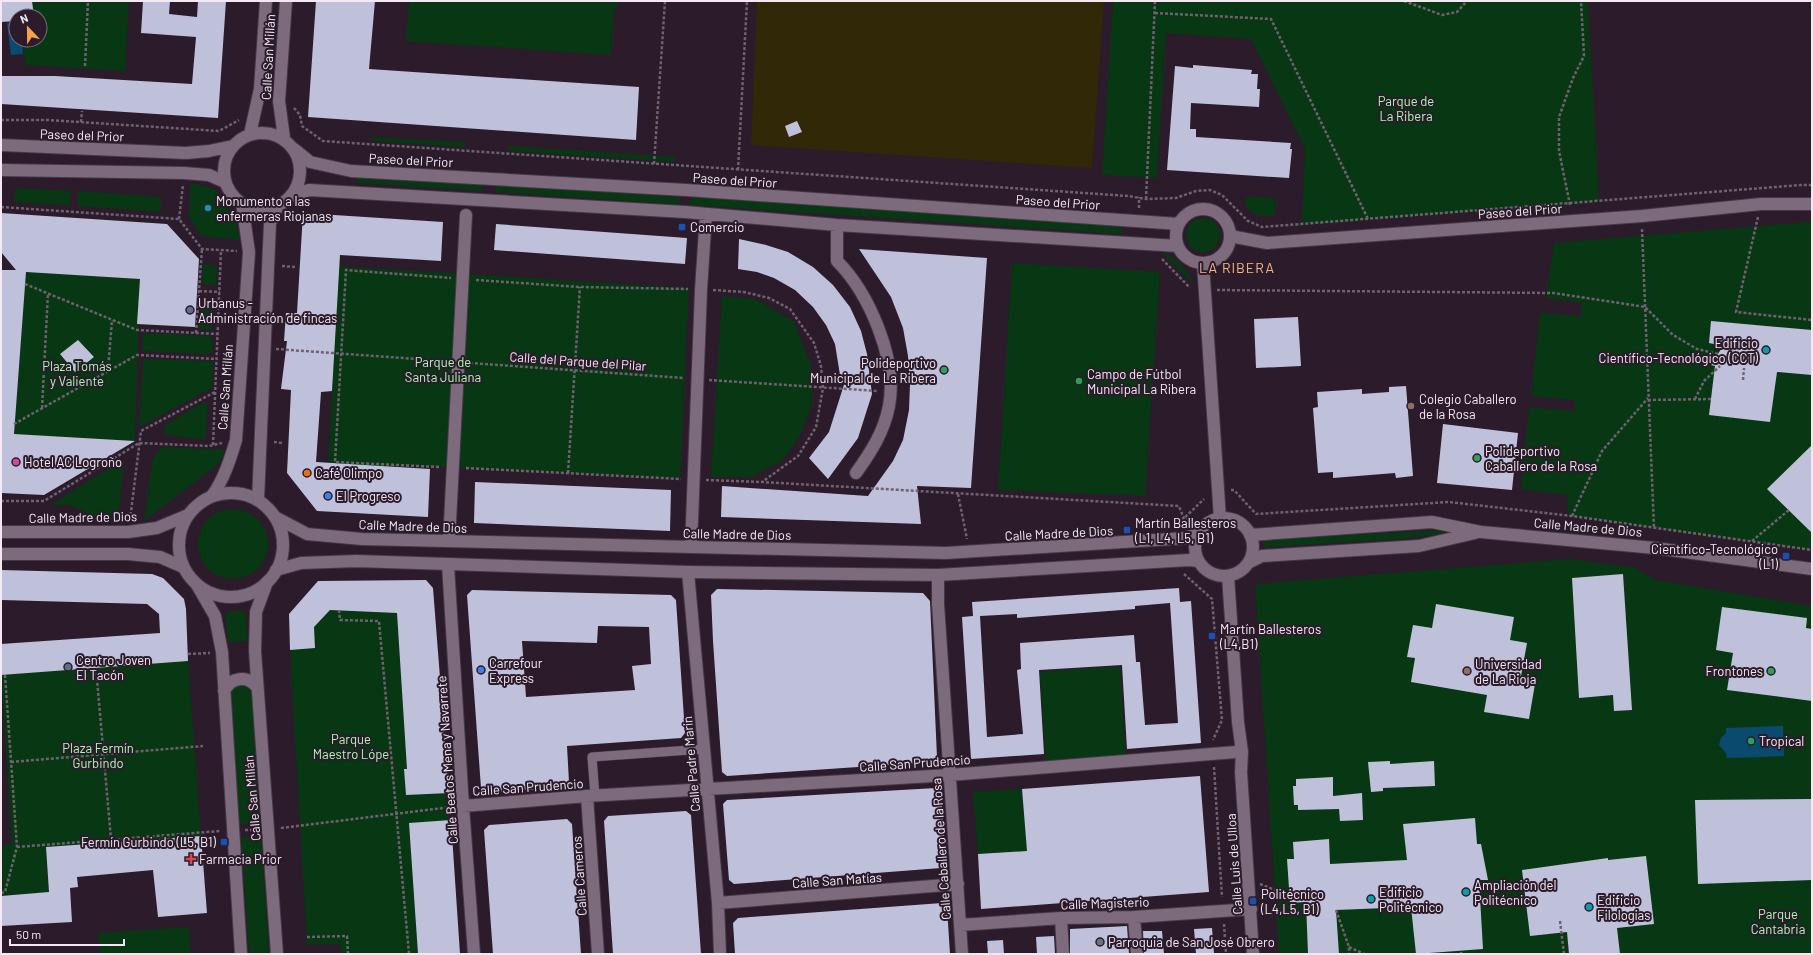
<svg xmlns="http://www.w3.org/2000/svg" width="1813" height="955" font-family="Barlow,sans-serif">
  <rect width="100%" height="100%" fill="#2b1b2b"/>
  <path fill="#073813" d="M32 1H129L125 71 25 65 23 40H40V16H34Z
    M409 1 519 2 516 1H618L617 9H614L611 55 406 41Z
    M1113 1H1588L1599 201 1302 225 1305 149 1251 39 1166 33 1157 178 1102 175Z
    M372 137 466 142 465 147 372 141Z
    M509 146 675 157V162L508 151Z
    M357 175 483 184V191L357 183Z
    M191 183 215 189 234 216 240 240 202 236 189 217Z
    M497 185 679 197V204L496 192Z
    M16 188 71 191 70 205 14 202Z
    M78 191 161 197V212L78 206Z
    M1248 196 1274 198 1276 202 1275 214C1264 220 1245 214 1245 199Z
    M691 197 1122 226V234L690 205Z
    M1186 235a17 17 0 1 1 34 0a17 17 0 1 1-34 0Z
    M1808 222H1812V550L1572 516 1567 509 1568 495 1521 489 1529 407 1574 411 1575 400 1531 396 1540 313 1581 316 1582 303 1546 298 1554 243Z
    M1161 252C1171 252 1193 275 1194 285Z
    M1012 263 1160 272 1145 496 998 490Z
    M203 264 217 265 216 285 202 284Z
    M339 266 689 288 680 478 425 466H328Z
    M26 272 140 279 135 441 14 434Z
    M722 296 756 299 794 322 811 365 812 405 800 436 782 461 750 477H711Z
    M201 303H214L212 330 198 329Z
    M143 333 210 336C214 340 213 349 210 354H206L142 351Z
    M143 359 213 361 212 388 139 427Z
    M204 402 208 406 206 436 204 439 167 435 164 432 165 425Z
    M164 447 225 450 220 461 213 468 144 521 152 462 156 453Z
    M124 459 118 522 91 521C80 503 69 505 50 505Z
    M198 544a35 35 0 1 1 70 0a35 35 0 1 1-70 0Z
    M1444 530 1445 534 1401 539 1265 547 1263 540Z
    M1569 559 1633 567 1656 580 1812 606V954H1279L1255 584Z
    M330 610 397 613 407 769H404L406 794 449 793 451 820 409 824 418 954H341L340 944 307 945 290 650 315 648 314 627Z
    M229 611H244L245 613 248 641 228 642 225 616Z
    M188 661 201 836 46 847 49 892 1 896V845L12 844 1 675Z
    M1120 666 1126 760 1046 767 1040 672Z
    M238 683 250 688 252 692 261 823 239 824 231 692 232 688Z
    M1022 789 1027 851 978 854 973 792Z
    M261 836 269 954H249L241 837Z
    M189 927 191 954H100L98 933Z"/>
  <path fill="#312807" d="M757 1H1104L1092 168 751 145Z"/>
  <path fill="#0a4a6e" d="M16 22V40H22L23 54 11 55 7 23Z
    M1783 726 1784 756 1727 758 1726 753 1719 745 1721 738 1726 733V728Z"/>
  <path fill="#bfc1db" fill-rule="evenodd" d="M1 1H32L34 16H16V21L1 22Z
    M143 1H170L169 14 197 17 198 1H226L218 118 1 104V76H55L192 84 196 37 141 33Z
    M316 1H375L369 69 639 87 636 140 308 117Z
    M1193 65 1252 70 1251 74H1258L1257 89H1260L1259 107 1191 103 1190 129H1196V137L1291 143 1290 149H1292L1289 178 1167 170 1175 66 1193 68Z
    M797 121 802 132 789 137 785 126Z
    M1 213 167 224 199 259 195 327 137 324 140 279 26 272 14 434 135 441 44 495 1 493V270H16L1 252Z
    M303 213 443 222 441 261 340 255 332 391 321 392 316 462 430 469 428 517 317 511 287 473 291 390 281 389 287 341H284L286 313H297Z
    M496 224 687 238 685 264 494 250Z
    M739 239 766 245 788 252 813 267 833 285 850 307 861 331 867 354 872 394 858 438 828 479 809 458 829 432 847 375H840L835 344 826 325 813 307 795 290 774 278 757 272 738 269Z
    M859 249 987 258 971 488 917 486 921 524 721 517 722 486 868 496 893 461 903 440 909 410 910 384 908 356 903 328 891 297Z
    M1298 317 1301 366 1256 368 1254 319Z
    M1711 321 1812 330V375L1777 372 1770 422 1709 415 1715 366 1711 365 1723 346 1709 343Z
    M78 340 94 357 75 372 60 354Z
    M1406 386 1413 476 1396 478 1395 473 1333 478V472L1318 473 1313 408 1318 407 1317 392 1362 389V394L1389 392V387Z
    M1443 424 1518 433 1512 490 1437 483Z
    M1812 445V533L1767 489Z
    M475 482 671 490 670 531 474 523Z
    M1 570 152 574 163 578 184 599 186 609 188 661 1 675V644L160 633 159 614 147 604 1 600Z
    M1623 574 1632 710 1614 711 1613 695 1579 698 1572 578Z
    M426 580 433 588 449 793 406 795 404 769H407L397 613 330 610 314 627 315 648 290 650 289 614 318 581Z
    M1179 588 1180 602 1191 601 1201 743 1127 749 1122 665 1039 670 1044 754 971 759 962 617 973 616 972 602ZM1170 603 1178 723 1145 725 1140 662H1136L1134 635 1020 643 1021 669 1017 670 1023 734 987 737 980 616 1017 614V618L1135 609V606Z
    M717 589 923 593 930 601 937 757 932 762 727 776 722 772 713 641 711 595Z
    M472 590 671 595 676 600 685 733 681 738 567 746 569 782 565 787 486 793 481 788 467 595ZM598 626 649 627 651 664 632 666 635 690 526 697 522 641 597 643Z
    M1436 604 1514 617 1510 640 1527 643 1520 682 1535 684 1529 719 1484 712 1487 695 1411 682 1415 658 1407 657 1413 625 1432 628Z
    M1722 607 1807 618 1806 628 1812 629V701L1727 690 1733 653 1716 650Z
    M1390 761V764L1434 761 1435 786 1383 788V791L1371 792 1368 762Z
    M1200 776 1209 892 981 909 978 854 1027 851 1022 789Z
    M1333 777V796L1362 793 1363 820 1340 821 1339 809 1298 810V805H1294L1293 786H1296V779Z
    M936 788 941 792 946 862 941 868 734 884 729 880 723 804 727 800Z
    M1812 799V880L1698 884 1695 800Z
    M686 811 691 815 701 954H613L604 821 608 816Z
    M1475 818 1477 844H1481L1488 880H1479L1483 949 1416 954 1411 907 1336 910 1339 954H1308L1306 902 1290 903 1287 859H1294L1293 842 1329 839 1330 864 1407 860 1403 824Z
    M567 819 572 824 581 954H493L484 830 489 825Z
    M451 820 460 954H418L409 823Z
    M201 836 207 913 158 917 153 870 77 877 78 887 70 888 72 922 1 926V896L49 892 46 847Z
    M1646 856 1654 924 1617 928 1620 954H1569L1567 932 1530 936 1522 870 1608 858V860Z
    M942 903 947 908 950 954H735L733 923 738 918Z
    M1127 926 1129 954H1070V929Z
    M1212 928 1214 954H1196L1194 929Z
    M1143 931H1162L1164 954H1144Z
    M1054 936 1055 954H1037L1036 937Z
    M1003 940 1004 954H988L987 941Z"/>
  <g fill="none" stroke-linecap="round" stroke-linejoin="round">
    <defs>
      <path id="lane" d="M595 796 592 757 704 749"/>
      <path id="street" d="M224 171a38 38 0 1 1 76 0a38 38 0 1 1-76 0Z
        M250 134 260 89 266 1
        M284 138 279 101 286 1
        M1 145 186 153 209 151 233 146
        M294 149 310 162 351 171 686 190 1179 224
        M1 170 184 173 209 175 225 182
        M292 196 309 190 685 212 837 225 1178 246
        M1176 236a27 27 0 1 1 54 0a27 27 0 1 1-54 0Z
        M837 225V261C869 293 898 360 889 406 884 432 871 452 856 473
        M1230 236 1267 243 1642 216 1761 204H1812
        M1203 263 1220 519
        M212 496C224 479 230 460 236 440L249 252 242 203
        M258 500 270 223 278 205
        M449 541 466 215
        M691 547 701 290 706 214
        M448 565 463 806 474 954
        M688 572 718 903 720 954
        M938 575V604L962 954
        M267 582 256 612 255 651 277 954
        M197 585 215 616 222 652 241 954
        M224 691C231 677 247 675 257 687
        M587 796 598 954
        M463 806 587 796 950 775 1236 752
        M718 903 958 884
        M1134 917 1137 954
        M1061 918 1063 954
        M960 925 1061 918 1134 917 1251 909"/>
      <path id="secondary" d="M179 545a52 52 0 1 1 104 0a52 52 0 1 1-104 0Z
        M275 517 307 534 362 539 946 553 1187 538 1199 532
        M1195 547a29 29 0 1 1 58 0a29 29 0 1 1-58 0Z
        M1 532H128L157 528 188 515
        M1250 535 1432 522 1481 532 1655 548 1812 569
        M1 554H128L160 557 183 567
        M1250 562 1262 556 1419 546 1475 533
        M276 570 301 563 356 561 688 572 938 575 1189 560 1198 561
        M1228 576 1238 722 1242 752 1241 772 1253 954"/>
    </defs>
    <use href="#lane" stroke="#443844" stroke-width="10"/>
    <use href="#street" stroke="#443844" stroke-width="14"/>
    <use href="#secondary" stroke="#443844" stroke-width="14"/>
    <path stroke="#6f616f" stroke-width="2.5" stroke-dasharray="3 2" stroke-linecap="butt" d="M1404 1 1442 15 1457 12 1467 1
      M1155 13 1271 19 1368 219
      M85 66 88 1
      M294 108 300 115 302 126 323 141 1128 196 1146 199 1176 198 1196 191 1210 190 1222 195 1248 221 1262 227 1801 185H1812
      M1 120H48L219 131 239 120
      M81 122 82 111
      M654 164 665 1
      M738 170 747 1
      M1146 199 1155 1
      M1570 205 1559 151V117L1573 78 1584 56 1581 1
      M1 207 179 219 202 249 237 251
      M1139 208V197
      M1758 217 1736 312 1812 320
      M179 219 183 185
      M1642 229 1654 529
      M1162 259 1190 288
      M282 266 295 267
      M476 280 580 287 688 289
      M25 284 137 330 218 334
      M713 290 744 292 769 298 790 309 814 343 821 366 823 388 816 427 798 456 762 482
      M1217 290 1554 293 1645 307 1673 335 1697 349 1718 354
      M199 291 220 292
      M196 333 202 249
      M276 349 445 361
      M470 363 684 378
      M108 370 112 320
      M709 380 878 391
      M1743 380 1744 368
      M1695 399 1704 381 1720 366
      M1648 400 1711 399
      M42 408 48 293
      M14 424 137 355 217 359
      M274 442 282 443
      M213 445 221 250
      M439 467 335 462 346 270 451 278
      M466 468 681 479
      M568 473 580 287
      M706 480 762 482 1179 506 1184 519 1191 520
      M1231 490H1234L1256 514 1449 502 1572 516 1812 550
      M958 494 967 539
      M1 501H44L139 443 209 446 222 443
      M1572 516 1602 451 1648 398
      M130 520 141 431 215 392
      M1178 524 1204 499
      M1752 541 1789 510
      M1184 574 1212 599 1222 720 1213 740
      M339 610 340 620 379 621 409 954
      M188 654 210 653
      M96 668 111 839
      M11 762 203 746
      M1214 767 1222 897
      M281 828 451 807
      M245 830H256
      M17 847 220 831
      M1260 884 1290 896
      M1 893 5 892 17 847 5 675
      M1336 910 1349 947V954
      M1560 921 1564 954
      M1224 924 1226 954
      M307 937 347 936 348 954
      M1349 947 1364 954
      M1461 952V954"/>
    <use href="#lane" stroke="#7d6a7d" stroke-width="9"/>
    <use href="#street" stroke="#7d6a7d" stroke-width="12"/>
    <use href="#secondary" stroke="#7d6a7d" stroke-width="12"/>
  </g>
  <g fill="#0f9aa8" stroke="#2b1b2b" stroke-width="1.5">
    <circle cx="208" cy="208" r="4"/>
    <circle cx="1766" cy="350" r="4"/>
    <circle cx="1466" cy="892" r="4"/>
    <circle cx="1371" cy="899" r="4"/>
    <circle cx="1589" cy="907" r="4"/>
  </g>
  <g fill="#1a4fb4" stroke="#2b1b2b" stroke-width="1.5">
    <rect x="678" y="223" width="8" height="8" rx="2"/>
    <rect x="1123" y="526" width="8" height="8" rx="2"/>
    <rect x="1782" y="552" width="8" height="8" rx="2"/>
    <rect x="1208" y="632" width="8" height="8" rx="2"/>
    <rect x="220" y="838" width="8" height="8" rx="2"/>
    <rect x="1249" y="897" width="8" height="8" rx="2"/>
  </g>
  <g fill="#5c6f8a" stroke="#2b1b2b" stroke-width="1.5">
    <circle cx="190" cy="310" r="4"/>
    <circle cx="68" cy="667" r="4"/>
  </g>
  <g fill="#2e9e5b" stroke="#2b1b2b" stroke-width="1.5">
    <circle cx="944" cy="370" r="4"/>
    <circle cx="1079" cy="381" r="4"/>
    <circle cx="1477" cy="458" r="4"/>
    <circle cx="1771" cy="671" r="4"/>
    <circle cx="1751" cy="741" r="4"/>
  </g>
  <g fill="#8d6e63" stroke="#2b1b2b" stroke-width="1.5">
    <circle cx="1411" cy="406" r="4"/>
    <circle cx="1467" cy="671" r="4"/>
  </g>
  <circle fill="#d1479c" stroke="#2b1b2b" stroke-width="1.5" cx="16" cy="462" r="4"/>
  <circle fill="#e8710a" stroke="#2b1b2b" stroke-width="1.5" cx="307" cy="473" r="4"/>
  <g fill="#3f7fe0" stroke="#2b1b2b" stroke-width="1.5">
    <circle cx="328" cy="496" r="4"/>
    <circle cx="481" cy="670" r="4"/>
  </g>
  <path fill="#e0444e" stroke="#2b1b2b" stroke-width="1.5" d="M189 853h4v4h4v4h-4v4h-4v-4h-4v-4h4z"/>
  <circle fill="#6b7280" stroke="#2b1b2b" stroke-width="1.5" cx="1100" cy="942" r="4"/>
  <g text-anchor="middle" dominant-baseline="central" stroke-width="4" stroke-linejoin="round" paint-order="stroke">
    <g font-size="13" fill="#f4e9f3" stroke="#2b1b2b">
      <text transform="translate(268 57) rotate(-87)">Calle San Millán</text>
      <text transform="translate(82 135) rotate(2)">Paseo del Prior</text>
      <text transform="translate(411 160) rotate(3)">Paseo del Prior</text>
      <text transform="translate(735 180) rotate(4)">Paseo del Prior</text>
      <text transform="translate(1058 202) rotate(4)">Paseo del Prior</text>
      <text transform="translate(1520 211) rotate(-4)">Paseo del Prior</text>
      <text transform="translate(578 361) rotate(4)">Calle del Parque del Pilar</text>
      <text transform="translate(225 387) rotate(-86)">Calle San Millán</text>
      <text transform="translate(83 517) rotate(-1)">Calle Madre de Dios</text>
      <text transform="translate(413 526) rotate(2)">Calle Madre de Dios</text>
      <text transform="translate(1588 527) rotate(5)">Calle Madre de Dios</text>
      <text transform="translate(1059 533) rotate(-3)">Calle Madre de Dios</text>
      <text transform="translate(737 534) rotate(1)">Calle Madre de Dios</text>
      <text transform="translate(447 760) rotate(-94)">Calle Beatos Mena y Navarrete</text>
      <text transform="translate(915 763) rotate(-4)">Calle San Prudencio</text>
      <text transform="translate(691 764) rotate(-95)">Calle Padre Marín</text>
      <text transform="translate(528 787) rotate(-4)">Calle San Prudencio</text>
      <text transform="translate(252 798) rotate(-95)">Calle San Millán</text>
      <text transform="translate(941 849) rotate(-94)">Calle Caballero de la Rosa</text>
      <text transform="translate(1234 864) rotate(-94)">Calle Luis de Ulloa</text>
      <text transform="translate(579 876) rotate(-94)">Calle Cameros</text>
      <text transform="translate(837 880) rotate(-4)">Calle San Matías</text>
      <text transform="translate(1105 903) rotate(-2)">Calle Magisterio</text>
    </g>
    <g font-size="13" fill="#a3fdaf" stroke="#2b1b2b">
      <text x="1406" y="101">Parque de<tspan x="1406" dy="15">La Ribera</tspan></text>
      <text x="443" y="362">Parque de<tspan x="443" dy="15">Santa Juliana</tspan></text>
      <text x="77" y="366">Plaza Tomás<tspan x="77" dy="15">y Valiente</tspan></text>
      <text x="351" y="739">Parque<tspan x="351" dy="15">Maestro Lópe</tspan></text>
      <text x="98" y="748">Plaza Fermín<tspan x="98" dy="15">Gurbindo</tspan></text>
      <text x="1778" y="914">Parque<tspan x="1778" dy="15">Cantabria</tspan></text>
    </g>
    <g font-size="13" fill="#f4e9f3" stroke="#2b1b2b" text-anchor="start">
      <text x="216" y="201">Monumento a las<tspan x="216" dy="15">enfermeras Riojanas</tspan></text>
      <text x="690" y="227">Comercio</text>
      <text x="198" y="303">Urbanus -<tspan x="198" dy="15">Administración de fincas</tspan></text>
      <text x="1758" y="343" text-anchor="end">Edificio<tspan x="1758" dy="15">Científico-Tecnológico (CCT)</tspan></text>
      <text x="936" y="363" text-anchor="end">Polideportivo<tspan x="936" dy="15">Municipal de La Ribera</tspan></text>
      <text x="1087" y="374">Campo de Fútbol<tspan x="1087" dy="15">Municipal La Ribera</tspan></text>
      <text x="1419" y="399">Colegio Caballero<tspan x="1419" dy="15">de la Rosa</tspan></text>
      <text x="1485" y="451">Polideportivo<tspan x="1485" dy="15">Caballero de la Rosa</tspan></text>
      <text x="24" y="462">Hotel AC Logroño</text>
      <text x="315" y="473">Café Olimpo</text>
      <text x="336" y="496">El Progreso</text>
      <text x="1135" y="523">Martín Ballesteros<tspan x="1135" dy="15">(L1, L4, L5, B1)</tspan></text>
      <text x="1778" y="549" text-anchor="end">Científico-Tecnológico<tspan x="1778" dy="15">(L1)</tspan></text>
      <text x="1220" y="629">Martín Ballesteros<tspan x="1220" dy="15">(L4,B1)</tspan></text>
      <text x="76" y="660">Centro Joven<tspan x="76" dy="15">El Tacón</tspan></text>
      <text x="489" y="663">Carrefour<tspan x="489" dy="15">Express</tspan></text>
      <text x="1475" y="664">Universidad<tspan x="1475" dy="15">de La Rioja</tspan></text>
      <text x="1763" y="671" text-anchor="end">Frontones</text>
      <text x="1759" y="741">Tropical</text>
      <text x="216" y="842" text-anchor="end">Fermín Gurbindo (L5, B1)</text>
      <text x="199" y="859">Farmacia Prior</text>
      <text x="1474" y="885">Ampliación del<tspan x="1474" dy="15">Politécnico</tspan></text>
      <text x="1379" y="892">Edificio<tspan x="1379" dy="15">Politécnico</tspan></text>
      <text x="1261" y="894">Politécnico<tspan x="1261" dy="15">(L4,L5, B1)</tspan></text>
      <text x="1597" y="900">Edificio<tspan x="1597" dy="15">Filologías</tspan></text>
      <text x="1108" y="942">Parroquia de San José Obrero</text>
    </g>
    <g font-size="14" letter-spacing="1" fill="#f5b981" stroke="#2b1b2b">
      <text x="1237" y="267">LA RIBERA</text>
    </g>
  </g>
  <rect width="1813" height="955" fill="none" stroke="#f4e9f3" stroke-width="4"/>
  <g transform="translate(28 28) rotate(338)"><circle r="19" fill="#2b1b2b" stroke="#7b6d7b"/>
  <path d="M0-3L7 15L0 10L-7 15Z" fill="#f7a149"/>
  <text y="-6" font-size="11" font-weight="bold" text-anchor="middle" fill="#f4e9f3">N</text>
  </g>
  <path d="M10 939v6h114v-6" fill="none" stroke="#f4e9f3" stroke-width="2"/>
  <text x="16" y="939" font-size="12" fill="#f4e9f3" stroke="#2b1b2b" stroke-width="3" paint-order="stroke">50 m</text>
</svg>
